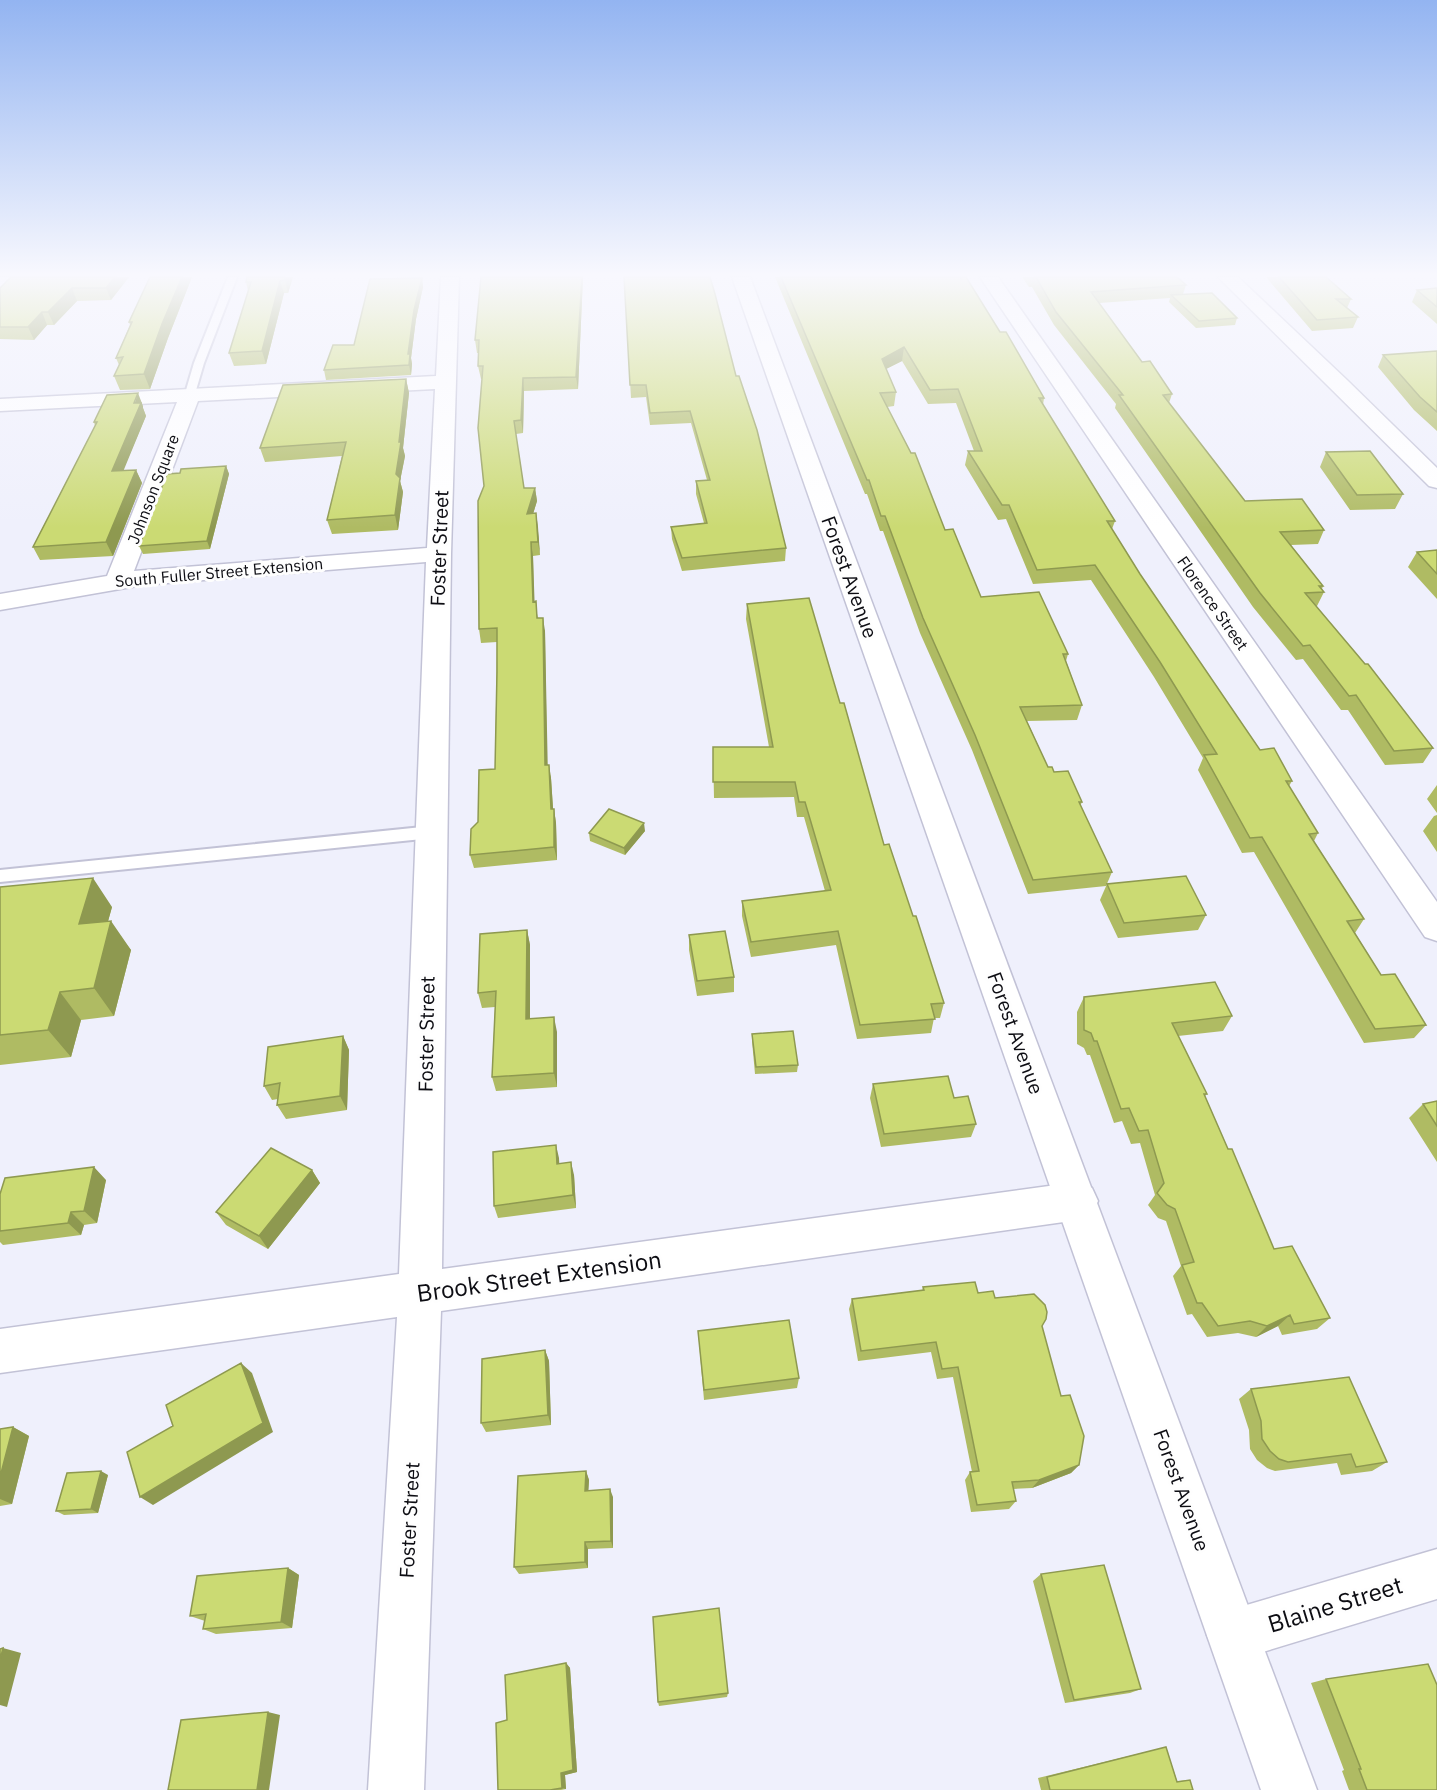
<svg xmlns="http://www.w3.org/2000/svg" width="1437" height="1790" font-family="'IBM Plex Sans',sans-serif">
  <rect width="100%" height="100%" fill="#eff0fc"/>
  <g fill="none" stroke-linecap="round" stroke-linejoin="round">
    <defs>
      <path id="service" d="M228 277H237L204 363 194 397 185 399 184 397 194 363Z
        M432 826 438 828 440 832 438 836 432 838 0 882V870Z"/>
      <path id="minor" d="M0 277H18L6 291 0 292Z
        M441 277H459L451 554 442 1269 1078 1182 1092 1188 1098 1201 1092 1214 1078 1220 441 1311 424 1790H368L397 1317 0 1373V1329L399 1274 426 562 143 585 0 610V594L107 576 177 402 0 411V399L436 376ZM435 389 427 548 134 571 198 401Z
        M980 277H998L1437 902V941L1425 937Z
        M1218 277H1238L1347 380 1437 468V488L1429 486Z
        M1437 1549V1599L1233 1661 1215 1653 1207 1635 1215 1617 1233 1609Z"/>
      <path id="tertiary" d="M732 277H750L1317 1790H1261Z"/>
    </defs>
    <use href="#service" stroke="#c2c2d6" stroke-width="4"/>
    <use href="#minor" stroke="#c2c2d6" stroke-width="3"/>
    <use href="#tertiary" stroke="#c2c2d6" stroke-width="3"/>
    <use href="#service" fill="#fff" fill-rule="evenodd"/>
    <use href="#minor" fill="#fff" fill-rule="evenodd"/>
    <use href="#tertiary" fill="#fff" fill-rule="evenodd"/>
  </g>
  <path fill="#afbb63" d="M11 277H129L111 300 77 301 54 325H47L34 340 0 339V288Z
    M150 277H192L168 338 150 389 120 390 114 376 119 365 116 358 130 325 129 322Z
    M293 277 288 293H284L266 364 234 366 229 353 248 291 246 282Z
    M583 277 578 389 524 391 523 433 516 434 524 488H535L537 501 533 514 536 513 540 555 533 556 534 601 538 618 545 631 547 765 551 778 553 809H554L556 823 557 860 474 868 470 855 478 822 495 769 497 642 481 643 479 629 484 486 482 379H481L478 366 479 353H477L475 340Z
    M624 277 736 376 786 548 785 561 682 571 672 539 671 527 704 523 696 494V481L707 480 691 423 650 425 646 397 631 398Z
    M775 277H960L1000 332 1044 398 1043 405 1115 521 1112 529 1140 574 1260 750 1292 781 1289 786 1318 833 1314 841 1364 919 1355 933 1381 975 1426 1025 1414 1038 1364 1043 1254 852 1242 853 1198 770 1203 758 1154 677 1091 580 1033 584 1006 519 998 520 965 465 968 451H974L956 403 928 404 902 361 886 369 896 392 894 406 887 407 945 530 981 597 1068 654 1066 661 1082 705 1077 720 1027 721 1048 767 1054 772 1082 802 1080 806 1112 872 1106 886 1028 894 972 750 920 633 883 531H880L867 494H865Z
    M1022 277H1177L1186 285 1183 294 1237 318 1235 325 1196 328 1169 302 1170 298 1099 303 1142 362 1172 394 1169 403 1245 501 1324 530 1318 544 1291 545 1323 586 1322 589 1324 592 1317 606H1316L1433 748 1423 763 1385 765 1348 710H1341L1303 659 1296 660 1253 607 1115 408 1116 404 1054 325 1032 287H1029Z
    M1266 277H1326L1351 299 1347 308 1358 317 1353 328 1312 331Z
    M422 278 423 287 416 319 411 358 412 364 411 375 326 380 324 370 354 345Z
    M1437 288V324L1412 302 1417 290Z
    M1437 351V431L1414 410 1378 367 1383 355Z
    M406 379 409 393 403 448 405 456 400 481 403 492 398 530 332 534 327 520 342 456 265 462 260 448Z
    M143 406V408L146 416 123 470H136L142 483 113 556 40 560 33 547 95 426 94 422Z
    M1326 452 1403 494 1395 509 1350 510 1320 467Z
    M226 466 229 474 210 549 143 554 139 546 180 473Z
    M1437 550V599L1408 567 1417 552Z
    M747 604 840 703 884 845 913 916 944 1003 940 1018H934L931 1033 857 1039 836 945 751 957 742 916V901L825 891 804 817H797L794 797 714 798 713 747H769L746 619Z
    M1437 785V813L1427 799Z
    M1437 815V852L1423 831 1434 816Z
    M645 831 625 855 590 841 589 833Z
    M1107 884 1206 915 1198 930 1118 938 1100 900Z
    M0 887 112 907 108 921 131 950 114 1016 81 1020 71 1057 0 1065Z
    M527 930 530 945V1019L557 1032V1087L496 1091 492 1077 495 1007 482 1008 478 993Z
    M689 935 734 977V992L697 996 689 950Z
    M1084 997 1232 1016 1223 1031 1178 1036 1207 1094 1205 1096 1228 1149 1274 1249 1330 1318 1317 1329 1282 1335 1278 1326 1256 1337 1238 1333 1207 1337 1192 1314 1187 1315 1173 1276 1181 1266 1166 1221 1158 1218 1148 1205 1155 1195 1140 1143 1131 1144 1122 1121 1114 1123 1090 1055H1087L1084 1048 1077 1044V1012Z
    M752 1034 798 1065 797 1072 755 1074 752 1041Z
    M343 1036 349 1050 347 1110 286 1119 277 1105 278 1099 272 1100 264 1086Z
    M873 1084 954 1098 976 1124 971 1137 881 1147 870 1098Z
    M1437 1101V1162L1409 1118 1423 1104Z
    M559 1158V1164L574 1175 576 1208 498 1218 494 1206Z
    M312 1170 320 1183 268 1249 226 1225 216 1212Z
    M106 1180 97 1223 84 1225 81 1235 3 1245 0 1242V1194Z
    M923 1287 978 1293 995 1298 1042 1326 1079 1465 1071 1473 1032 1488 1013 1489 1016 1501 1009 1509 971 1512 965 1480 970 1472H972L953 1377 937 1379 931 1352 858 1361 849 1309 852 1299 922 1291Z
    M698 1331 799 1378 797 1388 704 1400Z
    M545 1350 549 1361 551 1425 486 1432 481 1423Z
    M1251 1389 1387 1462 1372 1471 1341 1475 1337 1463 1275 1471 1267 1468 1257 1460 1250 1449 1249 1430 1239 1399Z
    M13 1427 29 1436 12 1504 0 1506V1429Z
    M586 1471 589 1480 588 1491 613 1497V1548L588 1549V1568L519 1574 514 1567Z
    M108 1475 98 1513 64 1515 56 1511Z
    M288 1568 299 1575 292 1628 216 1634 203 1629 205 1621 190 1616Z
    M1041 1574 1141 1689 1130 1693 1065 1703 1033 1581Z
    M566 1663 570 1668 577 1772 565 1775 566 1789 561 1790H498L507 1720Z
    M1326 1679 1437 1790H1349L1342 1771 1344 1770 1311 1683Z
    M728 1693 727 1697 659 1706 658 1702Z
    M1166 1747 1177 1781 1190 1780 1193 1790H1041L1038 1778Z"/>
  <path fill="#8e9950" d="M115 277H129L111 300 106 288Z
    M182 277H192L168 338 150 389 144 374 162 324Z
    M285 277H293L288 293 285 280Z
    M582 277H583L578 389 576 377Z
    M422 278 423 287 416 319 411 358 412 364 411 375 409 365 408 354 414 310Z
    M280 281 284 293 266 364 262 351Z
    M72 288 77 301 54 325 48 312Z
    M42 312 47 325 34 340 28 327Z
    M904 347 902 361 880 372 882 359Z
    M523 378 524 391 523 433 521 420Z
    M406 379 409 393 403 448 405 456 400 481 403 492 398 530 395 515 396 474Z
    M138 393 143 406V408L146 416 118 484 112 471Z
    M226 466 229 474 210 549 207 541Z
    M136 470 142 483 113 556 106 542Z
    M535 488 537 501 529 527 527 514Z
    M536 513 538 527 540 555 538 542Z
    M531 542 533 556 535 615 533 602Z
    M543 618 545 631 548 779 545 765Z
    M549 765 551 778 554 823 551 809Z
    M554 809 556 823 557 860 554 847Z
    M644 823 645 831 625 855 624 848Z
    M93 878 112 907 99 954 79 924Z
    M111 921 131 950 114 1016 94 988Z
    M527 930 530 945V1034L526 1019Z
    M60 992 81 1020 71 1057 48 1030Z
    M554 1017 557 1032V1087L554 1073Z
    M343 1036 349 1050 347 1110 340 1096Z
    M556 1145 559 1158 560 1178 557 1164Z
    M571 1162 574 1175 576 1208 573 1195Z
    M94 1167 106 1180 97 1223 84 1211Z
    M312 1170 320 1183 268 1249 259 1236Z
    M71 1212 84 1225 81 1235 68 1223Z
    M1290 1315 1278 1326 1256 1337 1267 1326Z
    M545 1350 549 1361 551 1425 548 1415Z
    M241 1363 252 1373 273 1432 153 1505 140 1497Z
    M13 1427 29 1436 12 1504 0 1499V1477Z
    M1079 1465 1071 1473 1032 1488 1039 1480Z
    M101 1471 108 1475 98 1513 91 1509Z
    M586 1471 589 1480 588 1499 585 1491Z
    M610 1489 613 1497V1548L611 1541Z
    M585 1542 588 1549V1568L585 1562Z
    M288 1568 299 1575 292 1628 281 1622Z
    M3 1648 21 1653 7 1707 0 1705V1660Z
    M566 1663 570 1668 577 1772 565 1775 566 1789 562 1788 561 1773Z
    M268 1712 280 1715 269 1790H257Z"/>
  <path fill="#cbda73" stroke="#8e9950" stroke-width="1.5" d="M11 277H115L106 288H72L48 312H42L28 327H0V288Z
    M150 277H182L162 324 144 374 114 376 123 357 116 358 132 322H129Z
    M247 277H285V280L280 281 262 351 229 353 251 282H246Z
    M481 277H582L576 377 523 378 521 420 514 421 524 488H535L527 514 536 513 538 542H531L533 602 536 601 537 618H543L545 765H549L551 809H554V847L470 855 471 829 478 822 479 770 495 769 497 672V628L479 629 478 501 484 486 478 428 483 366H478L479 340H475Z
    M624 277H710L715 294 736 376H739L757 430 786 548 682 558 671 527 707 523 696 481 710 480 690 411 650 413 646 385H630Z
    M781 277H960L961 279 962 277H966L1000 332H1006L1044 398H1039L1115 521H1107L1140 574 1260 750 1274 748 1292 781H1286L1318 833 1309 834 1364 919 1347 921 1381 975 1395 974 1426 1025 1375 1029 1262 837 1250 838 1204 755 1217 754 1160 662 1095 565 1037 570 1009 505H1002L968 451H982L958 389 930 390 904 347 882 359 896 392 880 393 911 453H915L945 530 953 529 981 597 1039 592 1068 654H1063L1082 705 1020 707 1048 767H1052L1054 772 1068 771 1082 802H1079L1112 872 1033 880 975 735 923 618 885 516H881L869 480H867Z
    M1036 277H1177L1186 285 1091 292 1142 362 1150 361 1172 394 1163 395 1245 501 1302 499 1324 530 1280 532 1323 586H1319L1324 592 1305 593 1365 664H1368L1433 748 1394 751 1356 695 1349 696 1310 645 1303 646 1260 593 1119 395H1123L1056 312Z
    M1279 277H1326L1351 299H1336L1358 317 1317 320Z
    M422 278 414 310 408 354H410L409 365 324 370 333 345H354L370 279Z
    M1437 288V307L1417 290Z
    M1212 293 1237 318 1199 321 1171 295Z
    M1437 351V412L1420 397 1383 355Z
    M406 379 399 442H401L396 474 400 478 395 515 327 520 346 442 260 448 283 385Z
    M138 393 134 403H141L112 471 136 470 106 542 33 547 97 422H94L107 395Z
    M1370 451 1403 494 1357 495 1326 452Z
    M226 466 207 541 139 546 167 474 180 473 181 469Z
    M1437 550V574L1417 552Z
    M809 598 840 703H844L884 845 889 844 913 916H916L944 1003 931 1004 935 1019 860 1025 838 931 751 942 742 901 831 890 805 802H799L795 782H713V747H773L747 604Z
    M609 809 644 823 624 848 589 833Z
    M1186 876 1206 915 1124 923 1107 884Z
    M93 878 79 924 111 921 94 988 60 992 48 1030 0 1035V887Z
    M527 930 526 1019 554 1017V1073L492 1077 496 991 478 993 480 934Z
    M725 931 734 977 697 981 689 935Z
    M1215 982 1232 1016 1172 1023 1207 1094H1204L1228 1149H1232L1274 1249 1292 1246 1330 1318 1294 1324 1290 1315 1267 1326 1250 1321 1218 1326 1202 1303H1197L1182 1265 1194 1262 1175 1209 1167 1205 1157 1193 1164 1183 1148 1130 1139 1131 1129 1108 1121 1109 1097 1041H1094L1091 1033 1084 1030V997Z
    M793 1031 798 1065 756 1067 752 1034Z
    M343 1036 340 1096 277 1105 280 1083 264 1086 268 1047Z
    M948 1076 954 1098 968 1096 976 1124 884 1134 873 1084Z
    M1437 1101V1126L1423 1104Z
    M556 1145 557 1164 571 1162 573 1195 494 1206 493 1152Z
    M271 1148 312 1170 259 1236 216 1212Z
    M94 1167 84 1211 71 1212 68 1223 0 1231V1194L5 1178Z
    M975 1282 978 1293 993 1291 995 1298 1034 1294 1045 1305 1047 1312 1046 1319 1042 1326 1061 1396 1070 1395 1084 1436 1079 1465 1039 1480 1012 1482 1016 1501 977 1505 970 1472 979 1471 958 1367 942 1369 936 1342 861 1351 852 1299 924 1290 923 1287Z
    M789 1320 799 1378 704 1390 698 1331Z
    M545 1350 548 1415 481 1423 482 1359Z
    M241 1363 263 1423 140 1497 127 1452 173 1426 166 1405Z
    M1349 1377 1387 1462 1356 1467 1351 1454 1288 1462 1279 1459 1270 1451 1262 1439 1261 1421 1251 1389Z
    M13 1427 0 1477V1429Z
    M101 1471 91 1509 56 1511 67 1473Z
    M586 1471 585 1491 610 1489 611 1541 585 1542V1562L514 1567 518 1476Z
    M1104 1565 1141 1689 1074 1700 1041 1574Z
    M288 1568 281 1622 203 1629 206 1614 190 1616 197 1576Z
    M719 1608 728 1693 658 1702 653 1617Z
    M3 1648 0 1660V1649Z
    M566 1663 573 1770 561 1773 562 1788 550 1790H498L496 1723 507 1720 505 1675Z
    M1428 1664 1437 1685V1790H1367L1359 1769H1361L1326 1679Z
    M268 1712 257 1790H168L181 1720Z
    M1166 1747 1177 1782 1190 1780 1193 1790H1050L1047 1777Z"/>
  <linearGradient id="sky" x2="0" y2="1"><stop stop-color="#93b4f1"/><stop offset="0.52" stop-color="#f8f8fe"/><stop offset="1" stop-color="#f8f8fe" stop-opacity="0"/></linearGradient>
  <rect width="1437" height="528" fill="url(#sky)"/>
  <g text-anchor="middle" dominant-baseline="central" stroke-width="6" stroke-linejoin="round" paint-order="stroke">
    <g font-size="16" fill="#0d0d13" stroke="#fefefe">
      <text transform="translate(153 489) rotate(-69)">Johnson Square</text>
      <text transform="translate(219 572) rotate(-5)">South Fuller Street Extension</text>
      <text transform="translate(1213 603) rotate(55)">Florence Street</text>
    </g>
    <g font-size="20" fill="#0d0d13" stroke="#fefefe">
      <text transform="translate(439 548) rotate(-88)">Foster Street</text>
      <text transform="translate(850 577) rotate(70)">Forest Avenue</text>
      <text transform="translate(1016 1033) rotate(70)">Forest Avenue</text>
      <text transform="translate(426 1034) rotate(-89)">Foster Street</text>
      <text transform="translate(1182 1490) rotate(70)">Forest Avenue</text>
      <text transform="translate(409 1520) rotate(-87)">Foster Street</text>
    </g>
    <g font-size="24" fill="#0d0d13" stroke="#fefefe">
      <text transform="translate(539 1276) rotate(-8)">Brook Street Extension</text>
      <text transform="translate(1335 1604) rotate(-17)">Blaine Street</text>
    </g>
  </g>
</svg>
